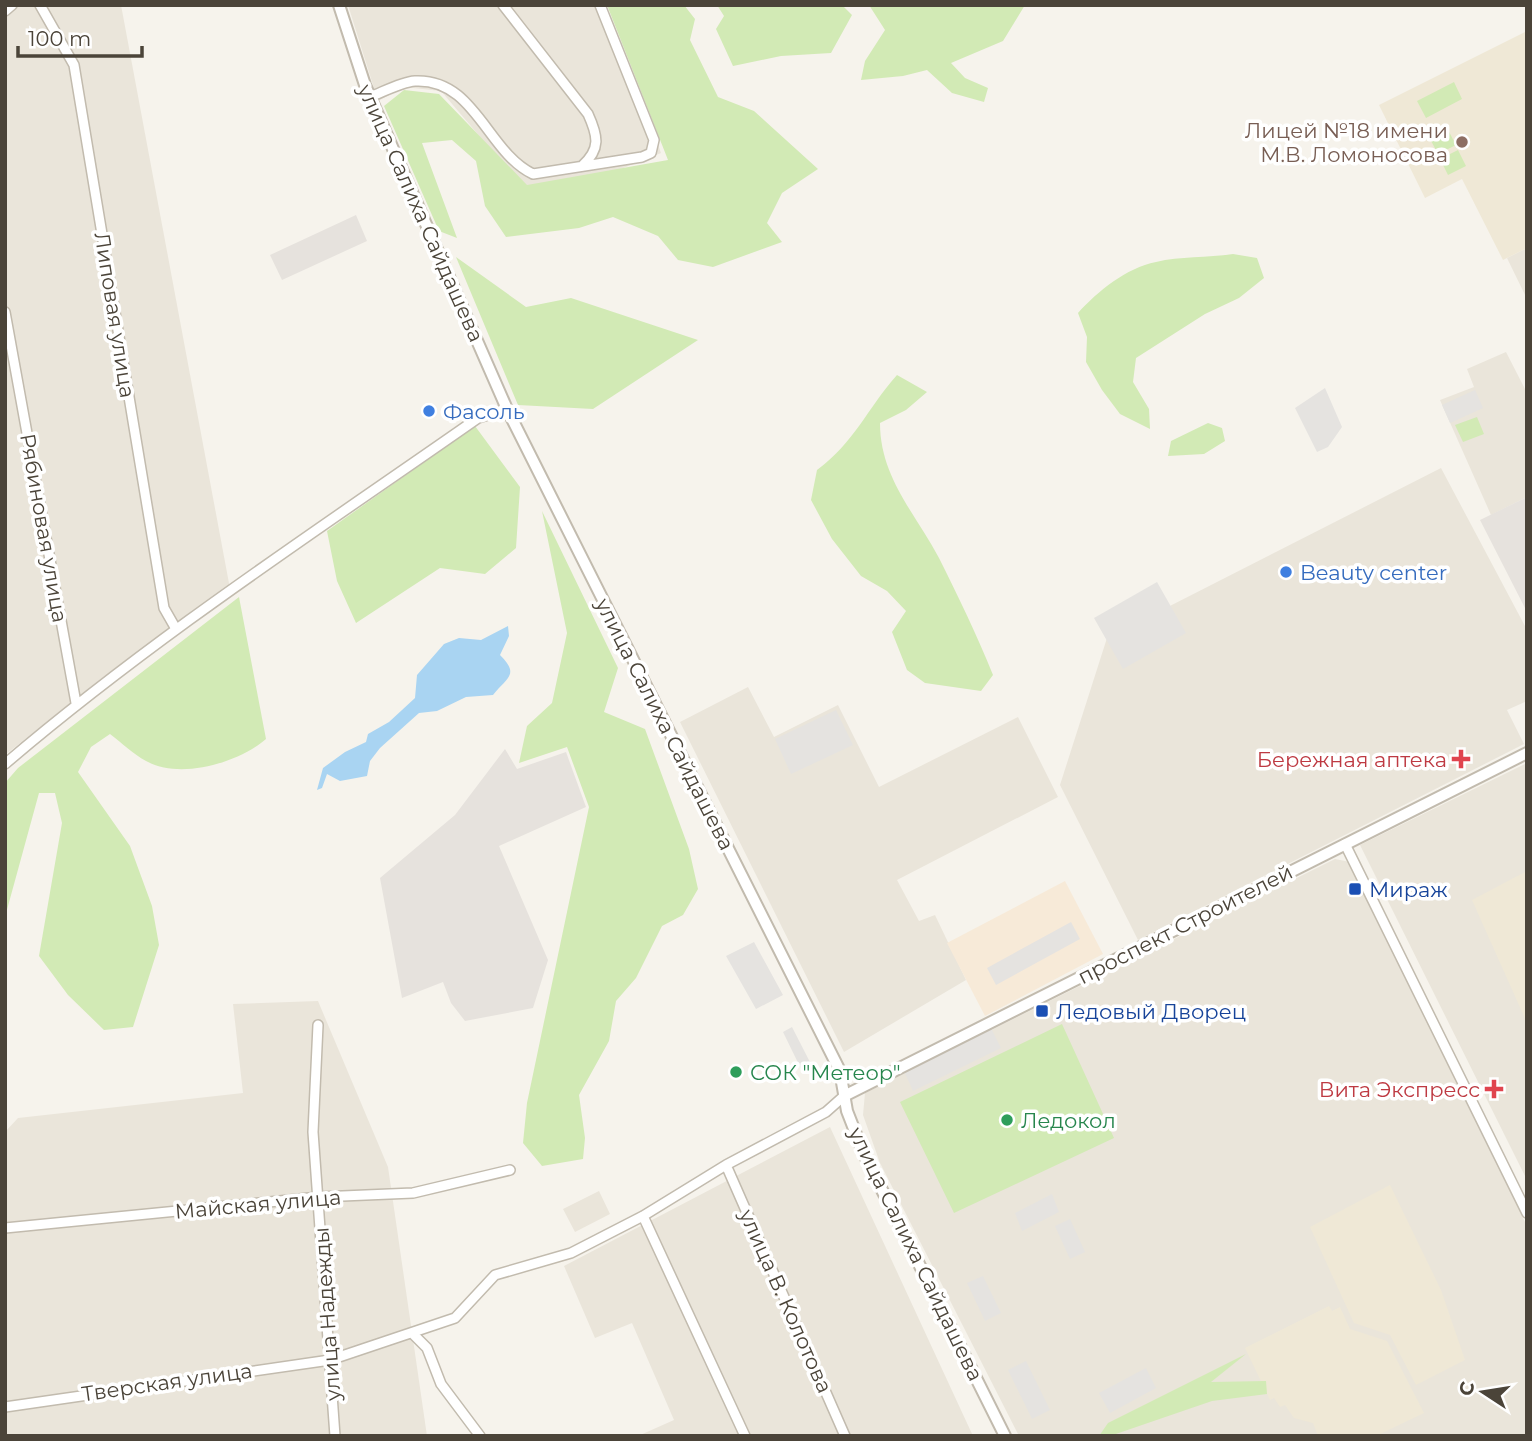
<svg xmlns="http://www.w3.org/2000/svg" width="1532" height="1441" font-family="Montserrat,sans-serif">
  <rect width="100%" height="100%" fill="#f6f3ec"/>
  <path fill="#eae5da" d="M5 5H121L231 594 103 677 5 755Z
    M348 5H605L661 153 583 184 528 193 441 91 404 87 378 101Z
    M1527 248V299L1507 258Z
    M1506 352 1527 393V497L1491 515 1440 400 1474 387 1467 369Z
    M1441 468 1527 630V701L1507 710 1524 744 1138 940 1060 785 1107 638Z
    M748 687 774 737 838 705 879 787 1018 717 1058 797 897 880 919 921 935 915 966 980 844 1052 680 722Z
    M1527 763V1180L1360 845Z
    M1335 859 1350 862 1527 1226V1436H1019L880 1163 863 1115 865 1093Z
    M318 1001 388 1167 427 1436H5V1132L18 1118 243 1093 233 1004Z
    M830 1127 973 1436H638L674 1420 632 1323 595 1338 564 1266Z
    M599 1191 610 1214 575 1232 563 1209Z"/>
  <path fill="#f7ead8" d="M1065 881 1103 954 985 1016 947 943Z"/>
  <path fill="#e6e2dd" d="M356 215 367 241 282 280 270 255Z
    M1527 497V612L1480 520Z
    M505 749 517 769 566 752 586 807 499 846 548 960 533 1008 465 1021 451 1003 443 982 402 998 380 878 455 815Z"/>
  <path fill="#efe8d6" d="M1527 31V248L1503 260 1462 179 1425 198 1379 105Z
    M1527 871V1023L1472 900Z
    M1390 1185 1441 1290 1465 1360 1416 1385 1390 1335 1354 1323 1310 1227Z
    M1329 1306 1332 1311 1340 1307 1350 1329 1387 1341 1424 1413 1376 1436H1318L1313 1423 1294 1418 1285 1405 1280 1407 1274 1398 1270 1400 1245 1348Z"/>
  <path fill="#d2eab5" d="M607 5H684L695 19 690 40 718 97 754 111 818 169 782 193 767 223 782 242 713 267 678 260 658 236 613 217 579 228 506 237 485 206 476 161 452 140 422 143 457 238 439 231 384 106 404 90 439 94 527 185 668 160Z
    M717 5H842L852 15 831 53 781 56 733 66 716 29 724 16Z
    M869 5H1025L1003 41 951 63 965 78 988 88 984 102 952 93 927 70 903 76 861 80 865 61 885 30Z
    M1454 82 1462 99 1426 118 1417 101Z
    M1447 128 1456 145 1438 154 1429 137Z
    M1458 150 1466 166 1448 175 1440 159Z
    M1233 254 1257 258 1264 278 1239 298 1205 314 1136 358 1133 382 1149 409 1150 429 1120 414 1102 390 1086 362 1087 337 1078 313C1098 291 1126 268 1156 262 1180 256 1207 258 1233 254Z
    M456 257 526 307 571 298 698 340 593 409 518 405Z
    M897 375 927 392 906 410 880 423C880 477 915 513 939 558 958 596 977 635 993 675L981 691 925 683 907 670 892 632 906 611 887 591 861 576 832 539 811 500 817 470C855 442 866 410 897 375Z
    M1477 417 1484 434 1463 442 1455 425Z
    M1208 423 1222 428 1225 441 1204 454 1168 456 1171 441Z
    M475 426 520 487 516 548 485 574 440 568 356 623 337 581 327 531Z
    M542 511 618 668 604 712 645 729 689 849 698 889 683 915 662 926 636 978 616 1001 609 1041 579 1095 585 1138 583 1159 542 1166 523 1143 527 1103 589 807 567 747 519 763 527 726 552 703 567 633Z
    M239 597 266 739C238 763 180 780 146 761 133 754 122 743 110 734L91 747 78 772 130 846 152 906 159 945 133 1027 104 1030 68 995 39 956 62 823 55 793H39L5 917V783L18 768Z
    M1062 1024 1114 1138 954 1213 900 1102Z
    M1246 1354 1211 1382 1266 1381 1267 1394 1212 1401 1110 1436H1099L1108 1423Z"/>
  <path fill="#e5e3e0" d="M1325 388 1342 427 1328 447 1317 452 1295 408Z
    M1475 390 1483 408 1450 423 1442 405Z
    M1157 582 1186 633 1123 669 1094 618Z
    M836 710 853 745 791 774 775 739Z
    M1071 922 1080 939 996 985 987 968Z
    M754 942 783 995 756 1009 726 956Z
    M792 1027 813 1068 803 1073 783 1032Z
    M991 1028 1001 1048 913 1091 904 1071Z
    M1052 1194 1059 1212 1022 1231 1015 1213Z
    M1070 1219 1085 1252 1070 1259 1055 1226Z
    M983 1276 1001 1313 985 1321 967 1283Z
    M1026 1361 1050 1410 1032 1419 1008 1370Z
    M1146 1368 1156 1388 1110 1413 1099 1393Z"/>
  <path fill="#a9d4f2" d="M508 626 509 636 500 655C520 675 507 677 493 695L466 697 437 711 419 713 380 748 370 761 367 776 340 781 327 774 322 788 317 790 323 768 345 752 366 742 368 734 389 722 415 698 417 675 444 644 459 638 481 640Z"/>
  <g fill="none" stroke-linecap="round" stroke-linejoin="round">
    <defs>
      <path id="minor" d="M40 5 74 65 164 608 176 629
        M503 5 588 114C598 136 601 149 582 166
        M5 11 12 5
        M370 97C383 92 401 82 415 81 475 78 487 152 533 174L642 157 651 153 654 140 600 5
        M5 312 76 703
        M5 764C154 637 318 530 478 418L507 409
        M1345 844 1527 1213
        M318 1025 313 1132 335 1436
        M726 1165 845 1436
        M643 1216 745 1436
        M5 1228 319 1197 413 1193 510 1170
        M412 1333 427 1348 441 1384 480 1436
        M5 1407 330 1360 455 1318 495 1275 571 1253 643 1216 726 1165 826 1112 844 1096"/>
      <path id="tertiary" d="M339 5 365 85 507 409 840 1071 847 1111 863 1152 1005 1436
        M844 1096 1527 753"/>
    </defs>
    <use href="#minor" stroke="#c2bbae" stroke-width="12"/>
    <use href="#tertiary" stroke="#c2bbae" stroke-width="14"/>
    <use href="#minor" stroke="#fff" stroke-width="9"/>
    <use href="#tertiary" stroke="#fff" stroke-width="10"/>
  </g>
  <circle fill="#8d6e63" stroke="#fff" stroke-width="2.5" cx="1462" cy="142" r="7"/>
  <g fill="#3f7fe0" stroke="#fff" stroke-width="2.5">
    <circle cx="429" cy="411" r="7"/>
    <circle cx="1286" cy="572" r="7"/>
  </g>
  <g fill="#e0444e" stroke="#fff" stroke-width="2.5">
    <path d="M1457.5 748.5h7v7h7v7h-7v7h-7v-7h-7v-7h7z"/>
    <path d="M1490.5 1078.5h7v7h7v7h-7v7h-7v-7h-7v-7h7z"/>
  </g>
  <g fill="#1a4fb4" stroke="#fff" stroke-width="2.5">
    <rect x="1348" y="882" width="14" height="14" rx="3.5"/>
    <rect x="1035" y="1004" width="14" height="14" rx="3.5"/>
  </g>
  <g fill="#2e9e5b" stroke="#fff" stroke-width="2.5">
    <circle cx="736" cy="1072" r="7"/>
    <circle cx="1007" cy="1120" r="7"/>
  </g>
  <g text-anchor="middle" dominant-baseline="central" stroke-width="7" stroke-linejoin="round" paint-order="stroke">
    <g font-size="21" fill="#785e54" stroke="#fff" text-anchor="end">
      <text x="1448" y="130">Лицей №18 имени<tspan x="1448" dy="24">М.В. Ломоносова</tspan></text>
    </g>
    <g font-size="21" fill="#4b4439" stroke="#fff">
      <text transform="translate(421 213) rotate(66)">улица Салиха Сайдашева</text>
      <text transform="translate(115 315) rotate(81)">Липовая улица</text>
      <text transform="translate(44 528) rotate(80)">Рябиновая улица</text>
      <text transform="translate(665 724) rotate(63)">улица Салиха Сайдашева</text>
      <text transform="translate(1185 924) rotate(-27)">проспект Строителей</text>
      <text transform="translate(258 1204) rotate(-5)">Майская улица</text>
      <text transform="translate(916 1254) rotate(64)">улица Салиха Сайдашева</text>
      <text transform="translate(786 1301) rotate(66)">улица В. Колотова</text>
      <text transform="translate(327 1314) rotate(-94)">улица Надежды</text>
      <text transform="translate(167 1382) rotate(-8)">Тверская улица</text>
    </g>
    <g font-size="21" fill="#366cbe" stroke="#fff" text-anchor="start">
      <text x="443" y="411">Фасоль</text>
      <text x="1300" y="572">Beauty center</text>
    </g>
    <g font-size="21" fill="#be3a42" stroke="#fff" text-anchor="end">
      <text x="1447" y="759">Бережная аптека</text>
      <text x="1480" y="1089">Вита Экспресс</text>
    </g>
    <g font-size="21" fill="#164399" stroke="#fff" text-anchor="start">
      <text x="1369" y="889">Мираж</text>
      <text x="1056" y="1011">Ледовый Дворец</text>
    </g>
    <g font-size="21" fill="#27864d" stroke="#fff" text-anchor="start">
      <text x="750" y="1072">СОК "Метеор"</text>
      <text x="1021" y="1120">Ледокол</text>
    </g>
  </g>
  <rect width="1532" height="1441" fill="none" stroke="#4b4439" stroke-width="14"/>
  <g transform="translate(1483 1392) rotate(282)" stroke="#ffffff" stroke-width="5" paint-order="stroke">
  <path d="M0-5L12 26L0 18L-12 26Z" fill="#4b4439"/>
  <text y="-10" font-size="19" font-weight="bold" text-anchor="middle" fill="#4b4439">С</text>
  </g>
  <path d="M18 46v10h124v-10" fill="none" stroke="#4b4439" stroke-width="3.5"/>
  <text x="28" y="46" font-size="21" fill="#4b4439" stroke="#ffffff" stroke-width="5" paint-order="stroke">100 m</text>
</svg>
